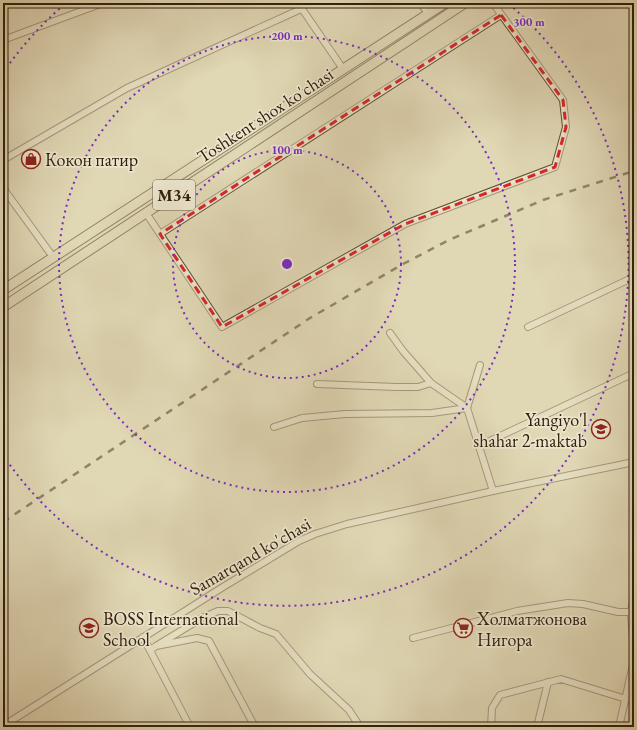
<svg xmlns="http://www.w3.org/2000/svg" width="637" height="730" font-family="'EB Garamond',serif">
  <rect width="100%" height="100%" fill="#e0d7b4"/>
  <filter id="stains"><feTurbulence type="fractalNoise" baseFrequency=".005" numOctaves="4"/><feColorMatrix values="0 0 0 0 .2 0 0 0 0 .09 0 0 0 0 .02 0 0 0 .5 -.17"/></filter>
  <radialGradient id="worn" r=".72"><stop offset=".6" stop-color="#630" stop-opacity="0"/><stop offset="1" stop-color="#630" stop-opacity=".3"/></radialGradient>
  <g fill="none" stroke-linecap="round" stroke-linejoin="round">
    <defs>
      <path id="minor" d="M298 3 343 69
        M421 3 428 14
        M3 40 103 3
        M3 160 127 88 301 9
        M3 188 53 257
        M146 213 222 327 405 224 555 167 566 127 563 100 493 3
        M160 234 501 15
        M528 327 634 277
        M390 333 403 351 431 383 467 408
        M480 365 467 408 493 491
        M317 384 396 387H418L431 383
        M274 427 302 418 345 414 432 413 467 408
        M479 446 634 373
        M634 595 631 612 634 655
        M143 637 190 727
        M413 638 517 611 568 603 583 604 618 612H631
        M156 646 202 618 218 611H228L260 628 276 634 310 674 349 710 360 727
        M150 650 156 646 197 638 209 641 255 727
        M3 726 223 587 299 541 315 534 347 524 493 491 634 462
        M491 727 492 708 500 695 561 679 626 699
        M537 727 548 682
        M619 727 634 660"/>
      <path id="primary" d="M3 290 445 3
        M3 307 465 3"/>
    </defs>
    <use href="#minor" stroke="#5e4e34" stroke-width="8"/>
    <use href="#primary" stroke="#32200a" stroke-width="11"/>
    <use href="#minor" stroke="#ebe5ce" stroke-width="6"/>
    <use href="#primary" stroke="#e0d7b4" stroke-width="9"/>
    <path stroke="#32200a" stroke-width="2.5" stroke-dasharray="7 7" stroke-linecap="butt" d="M3 522 310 318 403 264 449 240 543 200 634 171"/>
  </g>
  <path d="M0 0H637V730H0ZM501 15 563 100 566 127 555 167 405 224 222 327 160 234Z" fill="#e0d7b4" fill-opacity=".55" fill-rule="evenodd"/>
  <path fill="none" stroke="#d62828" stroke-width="3" stroke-dasharray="8 5" stroke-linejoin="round" d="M501 15 563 100 566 127 555 167 405 224 222 327 160 234Z"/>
  <g fill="none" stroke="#7b2cbf" stroke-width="2" stroke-dasharray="2 4">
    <circle cx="287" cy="264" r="114"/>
    <circle cx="287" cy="264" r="228"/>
    <path d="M3 73A342 342 0 0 1 65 4M509 4A342 342 0 1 1 3 455"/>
  </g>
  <defs>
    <symbol id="shop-ring" viewBox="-11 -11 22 22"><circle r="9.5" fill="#ebe5ce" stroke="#8f2418" stroke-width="1.5"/><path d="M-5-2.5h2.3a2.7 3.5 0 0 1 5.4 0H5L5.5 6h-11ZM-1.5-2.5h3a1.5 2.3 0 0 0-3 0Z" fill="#8f2418"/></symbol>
    <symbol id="school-ring" viewBox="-11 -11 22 22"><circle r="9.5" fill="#ebe5ce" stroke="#8f2418" stroke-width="1.5"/><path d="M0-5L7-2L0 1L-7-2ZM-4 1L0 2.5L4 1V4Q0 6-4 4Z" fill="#8f2418"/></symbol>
    <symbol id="supermarket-ring" viewBox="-11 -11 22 22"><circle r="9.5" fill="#ebe5ce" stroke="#8f2418" stroke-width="1.5"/><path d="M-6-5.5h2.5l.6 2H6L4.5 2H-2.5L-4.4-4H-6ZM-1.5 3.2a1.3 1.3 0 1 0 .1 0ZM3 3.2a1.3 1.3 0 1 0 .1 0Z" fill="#8f2418"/></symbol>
  </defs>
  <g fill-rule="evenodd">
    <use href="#shop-ring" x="20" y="148" width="22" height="22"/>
    <use href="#school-ring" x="590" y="418" width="22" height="22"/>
    <use href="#school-ring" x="78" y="617" width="22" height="22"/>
    <use href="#supermarket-ring" x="452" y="617" width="22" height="22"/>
  </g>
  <g text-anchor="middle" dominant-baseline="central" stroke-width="3.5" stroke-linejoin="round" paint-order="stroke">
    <rect fill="#ebe5ce" stroke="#6a5b45" stroke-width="1" x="153" y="180" width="42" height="30" rx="3"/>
    <g font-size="17" font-weight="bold" fill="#32200a">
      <text x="174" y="195">M34</text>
    </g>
    <g font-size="18" fill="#32200a" stroke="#ebe5ce">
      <text transform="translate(265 115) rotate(-33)">Toshkent shox ko'chasi</text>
      <text transform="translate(250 556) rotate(-30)">Samarqand ko'chasi</text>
    </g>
    <g font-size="18" fill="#32200a" stroke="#ebe5ce" text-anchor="start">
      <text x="45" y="159">Кокон патир</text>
      <text x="587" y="419" text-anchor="end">Yangiyo'l<tspan x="587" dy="21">shahar 2-maktab</tspan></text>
      <text x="103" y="618">BOSS International<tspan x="103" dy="21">School</tspan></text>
      <text x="477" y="618">Холматжонова<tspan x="477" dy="21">Нигора</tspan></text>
    </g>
  </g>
  <circle cx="287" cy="264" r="6" fill="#7b2cbf" stroke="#ebe5ce" stroke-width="2"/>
  <g font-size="12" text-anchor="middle" font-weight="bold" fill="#7b2cbf" stroke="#ebe5ce" stroke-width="3.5" stroke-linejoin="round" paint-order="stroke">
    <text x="529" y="26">300 m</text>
    <text x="287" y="40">200 m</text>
    <text x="287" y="154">100 m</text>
  </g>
  <rect width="637" height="730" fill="none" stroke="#e0d7b4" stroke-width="16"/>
  <rect x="4" y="4" width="629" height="722" fill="none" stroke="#32200a" stroke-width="2"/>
  <rect x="8" y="8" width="621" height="714" fill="none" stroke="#32200a"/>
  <rect width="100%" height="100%" filter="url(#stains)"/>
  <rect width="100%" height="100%" fill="url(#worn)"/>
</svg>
